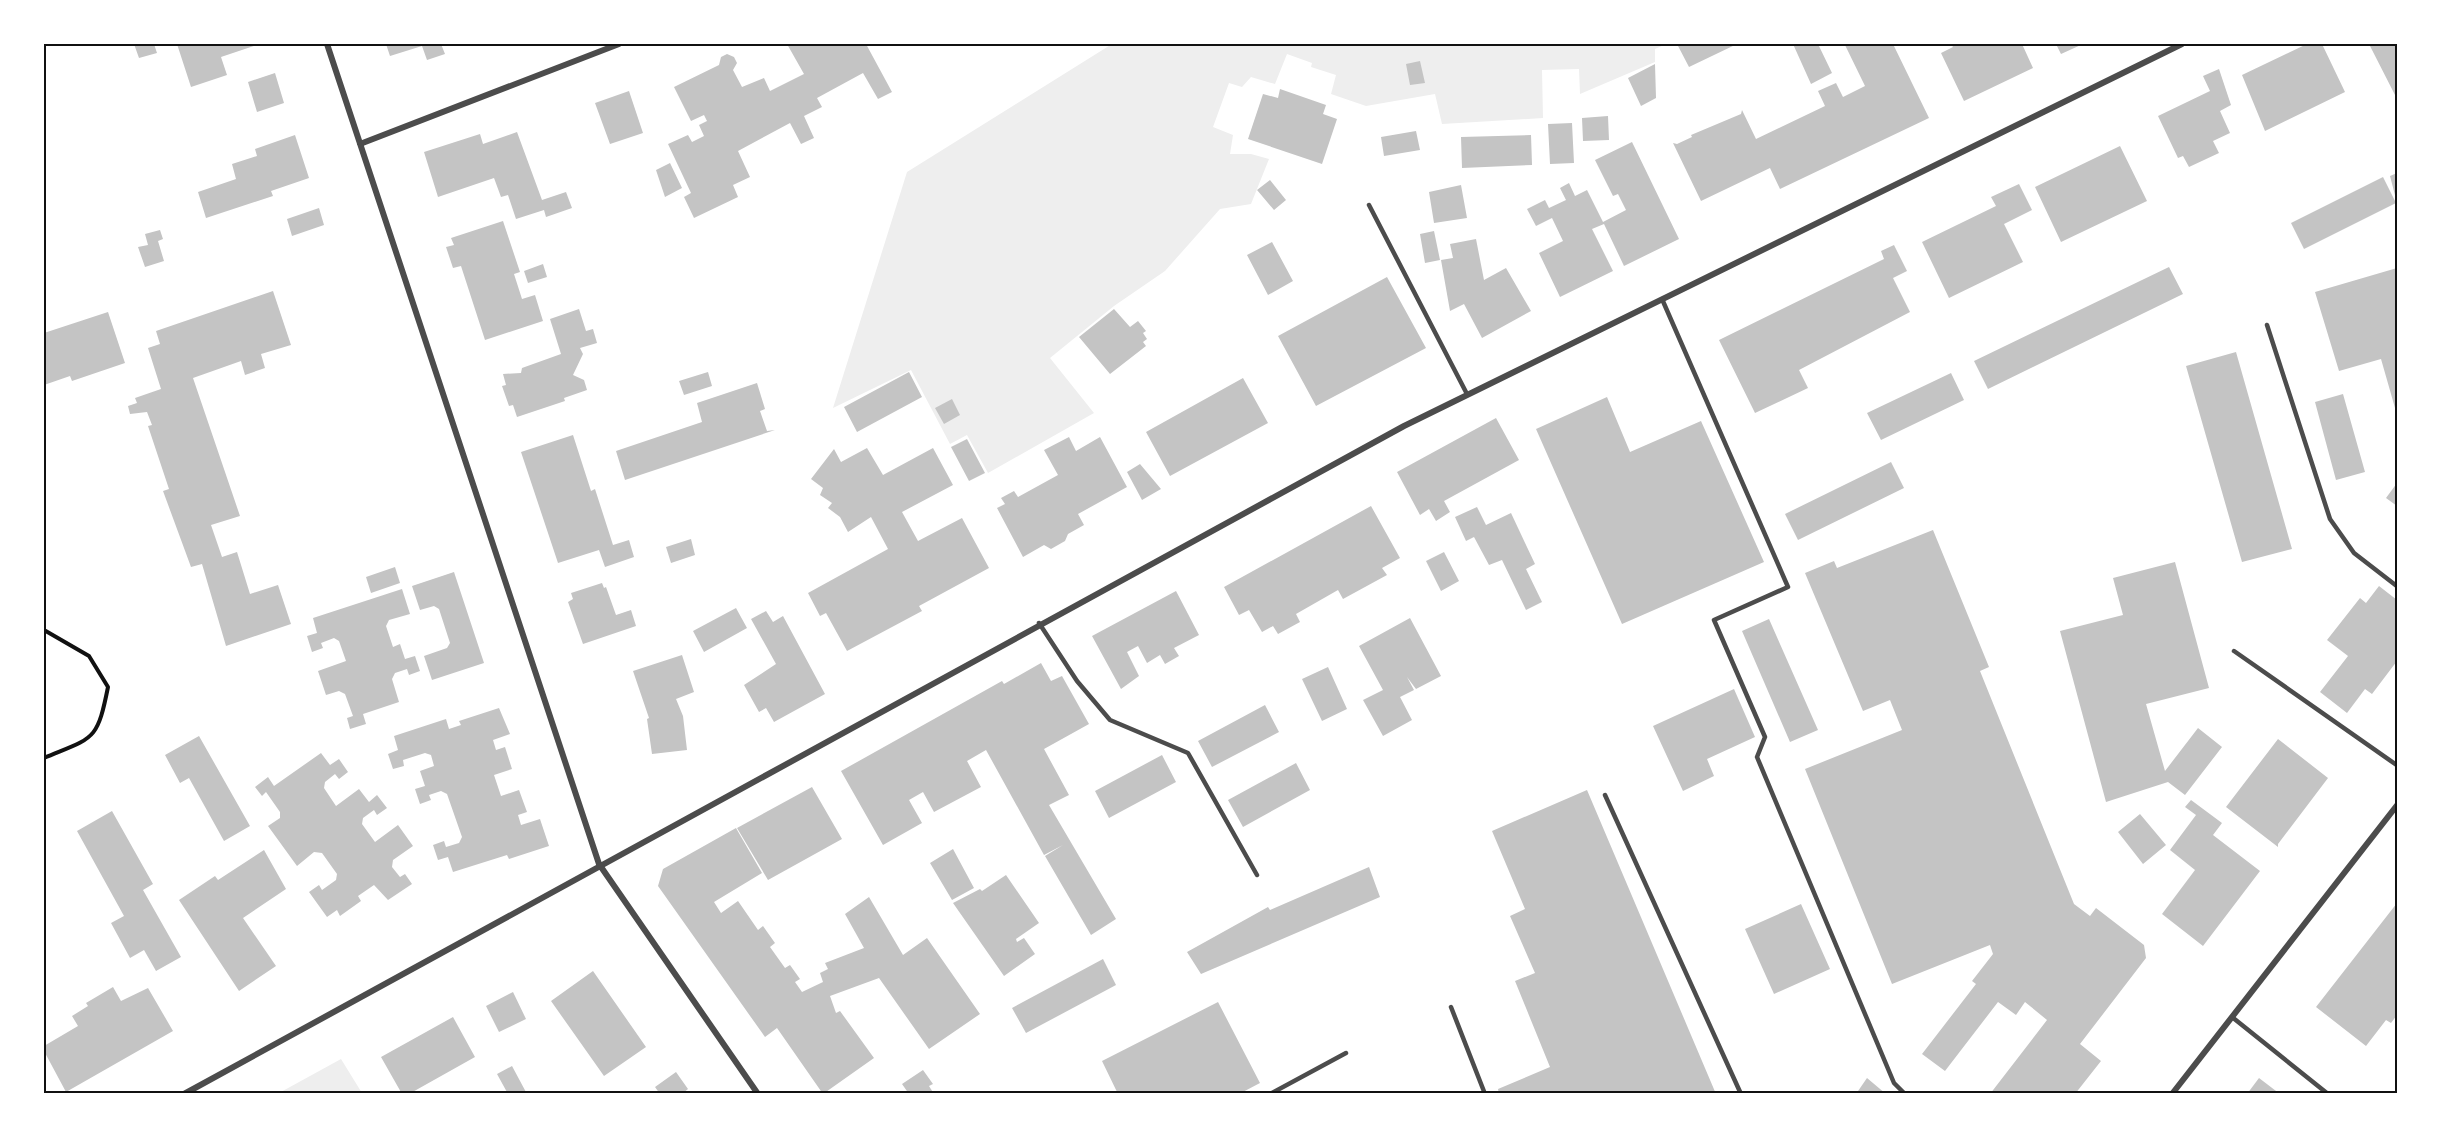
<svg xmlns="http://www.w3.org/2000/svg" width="2441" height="1137" font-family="Quicksand,sans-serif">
  <rect width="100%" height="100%" fill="#fff"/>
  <path fill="#eee" d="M1112 44H1666L1655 49V62L1580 94 1579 69 1542 70 1543 118 1442 124 1435 94 1366 106 1331 94 1336 75 1311 67 1312 63 1287 54 1275 84 1251 77 1242 87 1229 83 1213 127 1233 135 1230 154H1251L1269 159 1251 204 1220 209 1165 271 1114 306 1050 358 1094 413 988 473 967 435 950 444 911 370 833 408 907 172Z
    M341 1059 362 1093H279Z"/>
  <path fill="#c4c4c4" d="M134 44H154L157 53 139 58Z
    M177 44H260L221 57 227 75 191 87Z
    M386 44H441L445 54 427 60 422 46 390 56Z
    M787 44H866L892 92 878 99 863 73 817 98 822 107 804 116 814 138 801 144 790 123 738 151 750 177 733 185 738 197 694 218 684 197 691 193 668 144 688 135 692 142 704 136 699 125 707 121 704 115 691 121 674 87 719 65 721 57 727 54 734 57 737 63 733 70 742 87 764 78 770 91 804 74Z
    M1677 44H1737L1689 67Z
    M1793 44H1818L1832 73 1811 84Z
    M1893 44 1929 118 1780 189 1770 168 1701 201 1673 143 1677 144 1692 137 1691 135 1741 114 1742 110 1756 139 1825 106 1818 91 1836 83 1843 97 1865 86 1845 45Z
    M1951 44H2022L2033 68 1964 101 1941 53 1953 47Z
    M2056 44H2083L2061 54Z
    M2307 44H2322L2345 92 2265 131 2242 75Z
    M2369 44H2397V94L2395 95Z
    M1420 61 1425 83 1410 85 1406 64Z
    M1655 64 1656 98 1641 106 1628 78Z
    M2219 69 2231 105 2220 111 2230 133 2213 141 2219 153 2189 167 2183 156 2178 158 2158 116 2210 91 2203 76Z
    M275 73 284 103 257 112 248 82Z
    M1280 89 1326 105 1323 114 1337 119 1322 164 1248 139 1263 94 1278 98Z
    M629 91 643 133 610 144 595 103Z
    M1608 116 1609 140 1583 141 1582 118Z
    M1572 123 1574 163 1550 164 1548 124Z
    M1416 131 1420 150 1384 156 1381 137Z
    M517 132 542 200 566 192 572 208 546 217 544 210 516 219 508 195 501 197 494 178 438 197 424 152 480 134 483 144Z
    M295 135 309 178 271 191 273 196 206 218 198 192 236 179 232 164 257 156 255 149Z
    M1531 135 1532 165 1462 168 1461 137Z
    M1632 142 1679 239 1624 266 1604 224 1592 229 1613 271 1560 297 1539 253 1563 241 1552 218 1536 226 1527 209 1545 200 1549 208 1566 200 1560 188 1569 183 1575 196 1587 190 1603 222 1626 210 1618 194 1613 196 1595 160Z
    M2120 146 2147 201 2061 242 2035 187Z
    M670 163 682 188 665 197 656 170Z
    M2397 173V203L2390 176Z
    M2383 177 2396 203 2304 249 2291 223Z
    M1270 180 1286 200 1274 210 1257 190Z
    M2019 184 2032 210 2004 224 2023 262 1949 298 1922 242 1996 206 1991 197Z
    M1461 185 1467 218 1434 223 1429 192Z
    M319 208 324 225 292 236 287 219Z
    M503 221 520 272 514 274 522 299 535 295 543 321 485 340 461 266 453 268 446 247 454 245 451 238Z
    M160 230 163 239 158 241 164 261 145 267 138 247 148 245 145 234Z
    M1434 231 1440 260 1425 263 1420 234Z
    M1476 239 1484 280 1506 268 1531 311 1482 338 1464 304 1450 311 1441 260 1453 258 1450 244Z
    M1272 242 1293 281 1268 295 1247 255Z
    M1894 245 1907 271 1893 278 1910 312 1799 370 1808 388 1755 413 1719 340 1884 259 1881 251Z
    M543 264 547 277 528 283 524 271Z
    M2169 267 2183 294 1988 389 1974 361Z
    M2397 268V415L2381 359 2339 371 2315 292Z
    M1387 277 1426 348 1316 406 1278 336Z
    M273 291 291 345 261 354 265 368 245 375 241 361 193 378 240 516 211 525 222 557 237 552 250 594 278 585 291 624 226 646 202 564 191 567 163 491 169 489 148 426 152 425 147 412 130 414 128 406 137 403 135 398 161 389 148 348 160 344 156 331Z
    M579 309 586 331 593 329 597 343 580 348 583 354 573 375 584 380 587 390 564 398 565 401 517 417 513 405 509 406 502 386 506 385 503 374 521 373 522 368 561 354 550 319Z
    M1114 309 1130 327 1138 321 1146 331 1143 333 1147 339 1143 342 1146 346 1110 374 1079 337Z
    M108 312 125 363 72 381 70 376 44 385V333Z
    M2236 352 2292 549 2242 562 2186 366Z
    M708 372 712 386 684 395 679 381Z
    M909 372 922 397 857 432 844 407Z
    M1951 373 1964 400 1881 440 1867 413Z
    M1243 378 1268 423 1170 476 1146 432Z
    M757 383 765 409 760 411 767 431 775 430 625 480 616 451 702 422 697 403Z
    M2343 394 2365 472 2336 480 2315 402Z
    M1607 397 1630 452 1701 421 1764 562 1622 624 1536 429Z
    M952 399 960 415 944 424 935 408Z
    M1496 418 1519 460 1444 501 1450 512 1436 521 1429 509 1420 515 1397 472Z
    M573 435 591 491 595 489 613 545 629 540 634 557 605 567 599 550 558 563 521 452Z
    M1069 437 1076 451 1100 437 1127 487 1078 514 1084 525 1068 534 1065 541 1051 549 1044 545 1023 557 997 508 1005 504 1001 498 1014 491 1018 497 1058 475 1044 450Z
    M967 439 985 473 969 481 951 447Z
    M867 448 883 475 933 448 953 485 902 512 918 541 962 518 989 568 919 606 922 611 847 651 826 613 820 616 808 593 888 549 871 517 848 532 840 517 828 508 832 503 820 495 823 488 811 479 834 449 841 462Z
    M1891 462 1904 488 1798 540 1785 514Z
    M1140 464 1161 489 1142 500 1127 472Z
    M2397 483V506L2386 498Z
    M1371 506 1400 558 1382 568 1387 575 1343 599 1338 590 1296 614 1300 622 1278 634 1273 626 1262 632 1249 610 1239 615 1224 587Z
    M1477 507 1486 525 1511 513 1535 564 1526 569 1542 602 1526 610 1502 560 1489 565 1474 537 1466 541 1455 517Z
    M1933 530 1989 667 1980 671 2074 904 2090 916 2096 908 2144 945 2146 958 2080 1044 2101 1061 2075 1094H1990L2047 1020 2025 1002 2016 1015 1998 1002 1945 1071 1922 1054 1976 984 1972 981 1993 954 1990 945 1892 984 1805 769 1902 730 1890 700 1863 711 1805 573 1834 561 1837 568Z
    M691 539 695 555 671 563 666 547Z
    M1444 552 1459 581 1441 591 1426 561Z
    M2175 562 2209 688 2146 704 2165 771 2198 728 2222 747 2185 795 2168 782 2106 802 2060 631 2123 615 2113 578Z
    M395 567 400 583 371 593 366 577Z
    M454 572 484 663 432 680 424 656 447 648 450 643 439 609 434 606 420 610 412 586Z
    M602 583 604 588 606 587 616 615 631 610 636 626 583 644 568 602 573 599 571 593Z
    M2379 586 2397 600V661L2372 694 2365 689 2347 713 2320 692 2348 656 2327 640 2360 598 2366 603Z
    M402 589 410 614 389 620 386 626 393 647 400 644 405 659 415 656 420 671 409 675 407 669 395 673 392 679 399 702 363 714 366 724 350 729 347 718 353 716 345 694 339 691 326 695 318 671 346 661 339 641 334 638 321 643 323 648 312 652 307 636 317 633 313 618Z
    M1176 591 1199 635 1174 648 1179 656 1165 664 1160 655 1147 663 1138 646 1127 652 1139 676 1121 689 1092 636Z
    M736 608 747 628 704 652 693 631Z
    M766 611 773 622 783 616 825 694 774 722 766 708 759 712 744 685 776 664 751 619Z
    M1410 618 1441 676 1416 689 1407 677 1414 690 1400 697 1412 720 1383 736 1363 700 1383 690 1359 646Z
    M1769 619 1818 730 1790 742 1742 631Z
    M682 655 694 692 676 699 683 716 687 750 652 754 647 719 649 718 633 671Z
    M1041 663 1051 681 1062 676 1089 724 1044 749 1069 795 1049 805 1116 919 1091 935 1045 856 1063 845 1044 855 986 750 967 761 981 787 934 812 923 792 909 800 922 823 883 845 841 771 1002 681 1004 684Z
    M1328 667 1347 709 1322 721 1302 679Z
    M1734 689 1755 737 1707 759 1714 776 1683 791 1653 726Z
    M1265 705 1279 732 1212 767 1198 741Z
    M499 708 510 734 493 740 496 750 505 747 512 769 494 775 501 796 519 790 527 812 518 815 521 825 540 819 549 846 509 859 507 855 453 872 448 857 438 860 433 845 444 841 446 847 459 843 462 837 447 794 441 791 429 795 431 800 420 804 415 789 425 786 420 771 434 766 431 755 425 753 403 760 404 766 393 769 388 754 398 750 394 736 446 719 449 729 461 725 459 721Z
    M199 736 250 826 224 841 189 778 180 783 165 755Z
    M2278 739 2328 778 2278 844V847L2226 807Z
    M321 753 330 765 339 759 348 772 339 779 335 774 325 782 324 788 336 806 359 789 369 802 377 795 387 808 377 815 374 810 363 818 362 824 375 842 398 825 413 846 393 860 392 867 400 877 405 874 412 884 388 900 374 885 358 896 361 901 340 916 337 910 327 917 309 892 319 885 322 890 336 880 337 874 322 853 314 852 297 866 268 826 280 818V812L266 792 262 796 255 787 268 777 274 786Z
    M1162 755 1176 782 1109 818 1095 791Z
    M1296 763 1310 790 1243 827 1228 800Z
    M812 787 842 839 768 880 737 828Z
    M1587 790 1716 1094H1499L1498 1089 1550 1067 1515 981 1535 973 1510 916 1525 909 1492 831Z
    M2191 800 2222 823 2213 835 2260 871 2203 946 2162 914 2195 870 2170 850 2196 815 2185 807Z
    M112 811 153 884 143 890 181 957 156 971 144 950 130 958 111 923 124 916 77 831Z
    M2140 814 2166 845 2143 864 2118 832Z
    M736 828 762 873 714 902 721 913 738 901 758 930 763 926 775 943 770 947 785 968 790 965 800 979 795 982 802 992 823 982 820 973 828 969 825 963 864 948 845 914 869 897 903 955 927 938 980 1014 929 1049 879 978 830 996 836 1013 840 1011 874 1058 823 1094 777 1028 765 1037 658 886 663 869Z
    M953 849 974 888 952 900 930 863Z
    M264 850 286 889 243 918 276 966 239 991 179 900 215 876 218 880Z
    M1369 867 1380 897 1201 974 1187 952 1268 907 1270 910Z
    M1006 875 1039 923 1016 939 1017 942 1024 938 1035 954 1004 976 953 903 980 889 982 891Z
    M2397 903V1015L2391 1023 2386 1020 2366 1046 2316 1007Z
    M1801 904 1830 969 1774 994 1745 929Z
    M1103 959 1116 985 1026 1033 1012 1008Z
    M593 971 646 1047 604 1076 551 1001Z
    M113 987 121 1001 148 988 173 1031 66 1092 44 1051V1046L78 1026 72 1016 88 1006 86 1003Z
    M513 992 526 1019 499 1032 486 1006Z
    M1218 1002 1260 1083 1239 1094H1118L1102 1061Z
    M453 1017 475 1057 409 1094H402L381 1057Z
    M512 1066 527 1094H508L497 1074Z
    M923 1070 933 1084 929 1086 934 1094H909L902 1084Z
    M676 1072 688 1089 682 1094H660L655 1087Z
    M1867 1078 1886 1094H1856Z
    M2259 1078 2280 1094H2247Z"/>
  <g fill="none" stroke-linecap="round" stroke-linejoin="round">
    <path stroke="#111" stroke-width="4" d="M44 630 89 656 108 687C97 742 94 737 44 758"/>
    <path stroke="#4c4c4c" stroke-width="4.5" d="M1369 205 1467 394
      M1662 299 1788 587 1714 620 1765 737 1757 757 1894 1083 1905 1094
      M2267 325 2330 519 2354 553 2398 587
      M1039 623 1077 681 1110 720 1188 753 1257 875
      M2234 651 2398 766
      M1605 795 1741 1094
      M1451 1007 1485 1094
      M2232 1017 2328 1094
      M1270 1094 1346 1053"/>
    <path stroke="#4c4c4c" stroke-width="6" d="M327 44 599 864 758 1094
      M360 144 619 44
      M184 1094 1404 426 2182 44
      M2172 1094 2398 804"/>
  </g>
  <rect width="2441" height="1137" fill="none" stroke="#ffffff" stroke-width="90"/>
  <rect x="45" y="45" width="2351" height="1047" fill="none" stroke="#111" stroke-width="2"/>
</svg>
